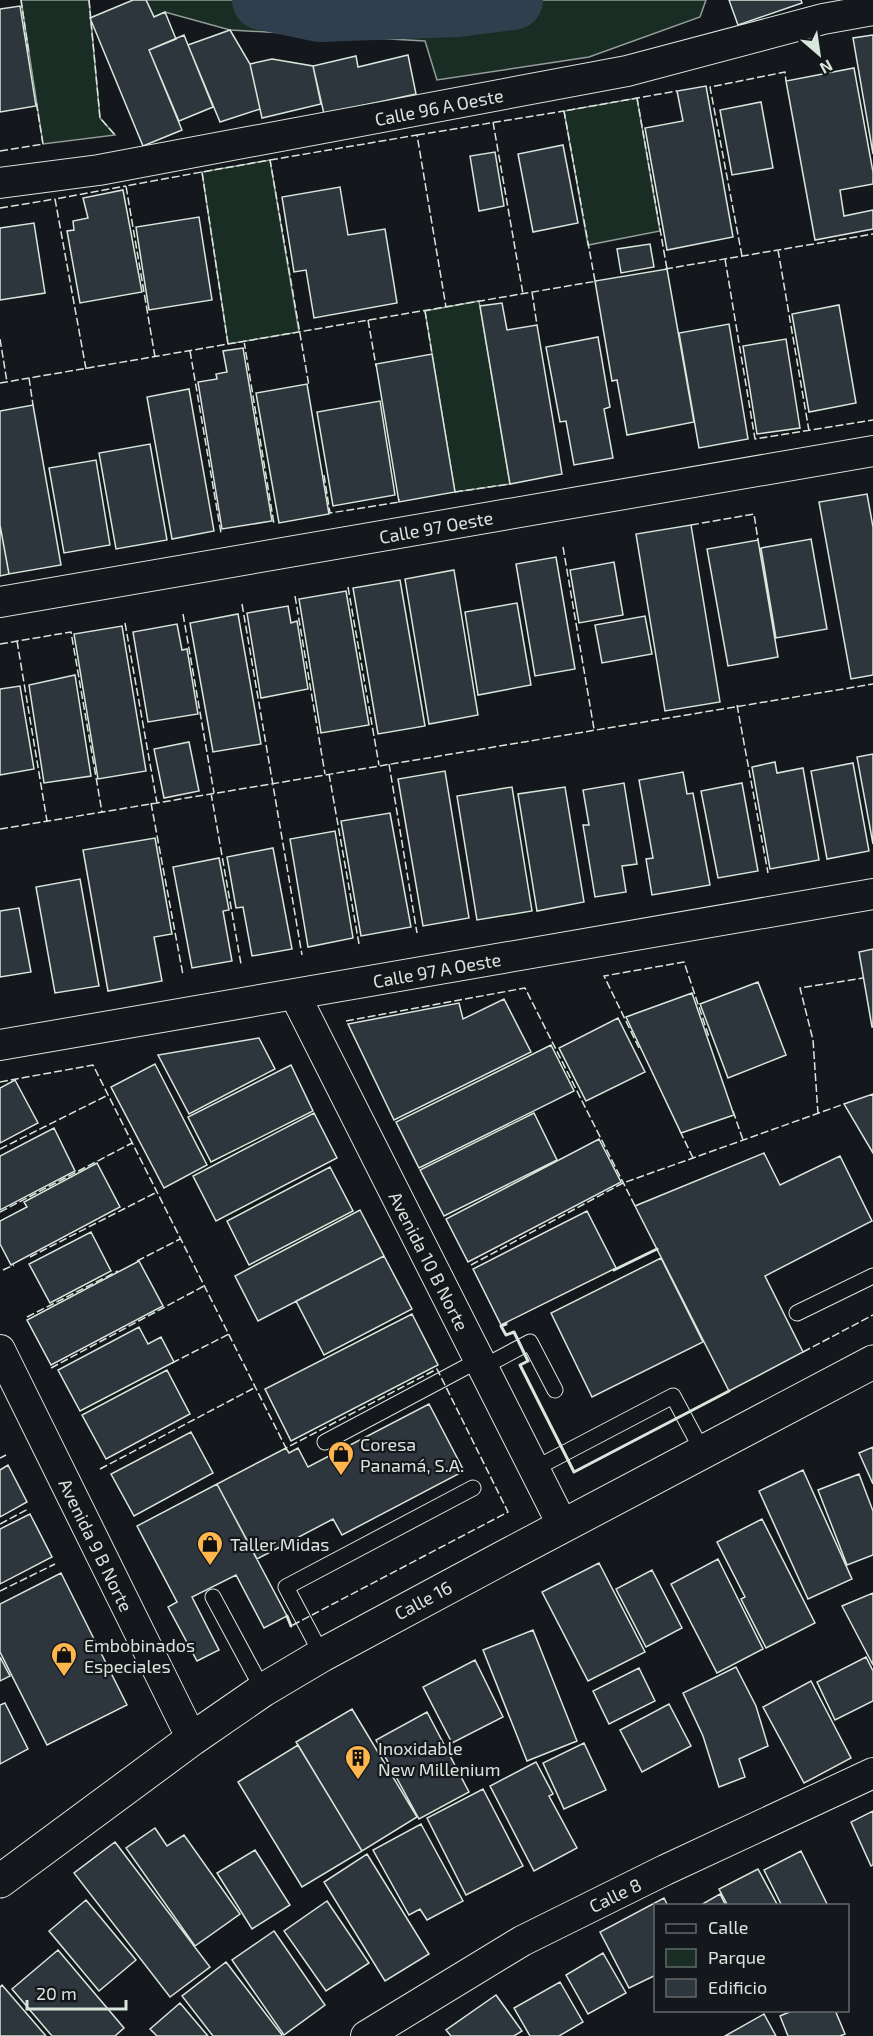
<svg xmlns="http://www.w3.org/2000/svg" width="873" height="2036" font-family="'Exo 2',sans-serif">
  <rect width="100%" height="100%" fill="#14181c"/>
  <path fill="#1a2d24" stroke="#939e99" stroke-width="1.5" d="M21 0H89L100 118 115 135 43 144Z
    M146 0H706L700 17 589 57 437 80 425 41 230 30 165 12 154 17Z
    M637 98 660 231 588 245 564 111Z
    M270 160 299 332 228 344 202 172Z
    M479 301 510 484 455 492 425 311Z"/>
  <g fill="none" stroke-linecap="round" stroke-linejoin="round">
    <path stroke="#2f3f4d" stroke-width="60" d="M262 0 319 12 457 7 513 0"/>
  </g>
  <path fill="#2c363c" stroke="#d8e6dc" stroke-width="1.5" d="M133 0H146L154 17 165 12 176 39 149 50 182 130 143 146 90 18Z
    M729 0H801L802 3 738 25Z
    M20 6 36 106 0 112V9Z
    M230 30 250 64 260 109 220 122 188 45Z
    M184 35 213 107 179 121 149 50Z
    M873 35V154L853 38Z
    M408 55 416 94 324 114 313 66 356 56 358 67Z
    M272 59 313 66 321 104 262 118 250 64Z
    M854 68 873 172V184L840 190 844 216 873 210V229L815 240 786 81Z
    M706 86 733 237 667 250 645 128 683 121 677 91Z
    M761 102 773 168 732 175 720 110Z
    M563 145 578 223 533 232 518 154Z
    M495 152 504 206 479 211 470 156Z
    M340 187 348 235 385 229 397 303 314 318 306 270 294 272 282 197Z
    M123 190 142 292 80 303 67 231 74 230 73 221 88 218 83 198Z
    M199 217 212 300 149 310 136 227Z
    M34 223 45 293 0 300V228Z
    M650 244 654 267 621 273 617 249Z
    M667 269 694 422 627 435 617 380 612 381 595 281Z
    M502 303 507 330 537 325 562 474 510 484 480 306Z
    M839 305 856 403 809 412 792 314Z
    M729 324 748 439 699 448 679 333Z
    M598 337 610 407 604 409 613 458 574 465 566 421 560 422 546 347Z
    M786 339 800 428 757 434 743 346Z
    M243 348 272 521 222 529 198 382 217 379 216 374 227 372 223 351Z
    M432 354 455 492 399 502 376 364Z
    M307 384 329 514 279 523 256 393Z
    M189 389 214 531 172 539 147 397Z
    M380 401 395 495 333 506 317 412Z
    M33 405 61 565 9 574 0 525V411Z
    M150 444 167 540 116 549 99 453Z
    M96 460 110 545 64 553 49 468Z
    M867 494 873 527V675L851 679 819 502Z
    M0 525 9 574 0 576Z
    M691 525 720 702 665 711 636 534Z
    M811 539 827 629 776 638 761 548Z
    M758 540 778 657 728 666 707 549Z
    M556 557 575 669 535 676 516 564Z
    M614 562 623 615 579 623 570 570Z
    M454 570 478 715 429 724 405 579Z
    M400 580 425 726 378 734 353 588Z
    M346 591 369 725 321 733 299 599Z
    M517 603 531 685 478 695 465 612Z
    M288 606 291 623 297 621 308 689 261 698 247 613Z
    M238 614 261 744 213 752 190 623Z
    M645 616 652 654 602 663 595 625Z
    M177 624 182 650 187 649 198 714 148 722 133 632Z
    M122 626 146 771 98 779 74 634Z
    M75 675 91 776 44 783 29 685Z
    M20 686 34 769 0 775V689Z
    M189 742 199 791 164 798 154 749Z
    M873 754V844L857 757Z
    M775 762 777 773 803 768 819 860 770 869 752 767Z
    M853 763 869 851 827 859 811 771Z
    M445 771 469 918 423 926 398 779Z
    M683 772 687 794 693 793 710 885 652 895 646 859 653 858 639 780Z
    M624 783 637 864 622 866 626 892 595 897 583 825H589L583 790Z
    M742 783 758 871 718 878 701 791Z
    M512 787 532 911 477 920 457 796Z
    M565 787 584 902 537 911 518 794Z
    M390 813 411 927 361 936 341 821Z
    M335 831 353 938 308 947 290 839Z
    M155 838 172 934 154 937 162 981 108 991 83 850Z
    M273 848 292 949 252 956 243 907 236 908 227 857Z
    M219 858 229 910 223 911 232 961 192 968 173 867Z
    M80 879 99 986 55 993 36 887Z
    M19 908 31 972 0 977V911Z
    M873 949V1027H872L859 952Z
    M758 982 786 1055 728 1078 700 1004Z
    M692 993 734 1115 681 1133 626 1017Z
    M504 999 531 1052 394 1120 348 1024 459 1003 463 1019Z
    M618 1018 645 1072 586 1101 559 1048Z
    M259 1038 275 1069 189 1114 158 1055Z
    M551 1045 574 1091 419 1168 396 1122Z
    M155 1064 207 1165 164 1188 111 1087Z
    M291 1065 313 1111 211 1162 188 1117Z
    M15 1080 38 1123 0 1143V1088Z
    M873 1094V1153L844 1104Z
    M314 1113 337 1158 216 1221 193 1176Z
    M534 1113 557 1160 444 1216 420 1170Z
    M54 1128 75 1171 0 1210V1156Z
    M599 1139 621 1182 468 1262 446 1219Z
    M764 1153 780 1185 840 1156 872 1221 765 1276 803 1352 729 1391 635 1206Z
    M97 1163 120 1207 11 1265 0 1244V1221L27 1207 24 1202Z
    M330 1167 353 1211 249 1265 227 1221Z
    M360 1210 384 1256 258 1321 235 1276Z
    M587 1211 616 1268 501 1325 473 1269Z
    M91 1232 111 1271 50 1303 29 1264Z
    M384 1256 412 1309 324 1355 296 1301Z
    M661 1258 703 1342 592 1397 551 1313Z
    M139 1261 163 1306 51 1365 27 1320Z
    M412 1314 438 1365 291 1441 265 1389Z
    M139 1327 148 1344 161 1337 174 1362 80 1411 58 1370Z
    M167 1370 190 1414 106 1459 82 1415Z
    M429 1404 464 1471 342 1535 333 1519 257 1559 217 1484 286 1448 289 1453 298 1448 308 1467Z
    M191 1432 213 1473 134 1516 111 1474Z
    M873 1447V1484L859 1453Z
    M8 1465 27 1502 0 1517V1470Z
    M803 1470 852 1579 808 1599 759 1491Z
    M859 1474 873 1511V1555L847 1565 818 1490Z
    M217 1484 287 1616 264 1628 236 1575 192 1597 219 1650 197 1661 168 1607 177 1602 137 1526Z
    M30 1514 52 1557 0 1584V1529Z
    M762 1519 815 1623 766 1648 741 1599 745 1597 717 1542Z
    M718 1559 763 1649 717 1673 671 1584Z
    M599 1563 645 1652 588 1681 542 1592Z
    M652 1570 682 1628 646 1647 616 1589Z
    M61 1573 127 1705 47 1745 0 1652V1604Z
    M873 1593V1665L842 1606Z
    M533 1630 577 1741 527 1761 483 1650Z
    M0 1657 10 1676 0 1681Z
    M866 1657 873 1671V1701L835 1720 817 1682Z
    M475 1660 503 1717 452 1743 423 1687Z
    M736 1667 756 1706 768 1746 739 1759 745 1777 719 1787 703 1736 683 1693Z
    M639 1668 655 1701 609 1724 593 1691Z
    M811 1681 851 1758 804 1783 763 1707Z
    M5 1703 28 1749 0 1764V1705Z
    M669 1704 691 1746 642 1772 620 1730Z
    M352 1709 417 1817 362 1851 296 1742Z
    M427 1712 469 1792 419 1819 376 1740Z
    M584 1743 606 1790 564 1809 543 1763Z
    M298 1745 362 1851 302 1887 238 1782Z
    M536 1762 553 1794 549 1796 577 1848 534 1871 490 1786Z
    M483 1789 523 1866 466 1895 427 1818Z
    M873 1811V1865L871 1866 851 1822Z
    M421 1824 463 1901 427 1920 420 1909 409 1915 373 1850Z
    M155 1828 167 1846 184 1835 240 1914 195 1946 126 1848Z
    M115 1842 210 1967 170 1997 74 1873Z
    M255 1850 290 1905 252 1929 217 1873Z
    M801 1851 828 1906H782L764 1870Z
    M367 1854 429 1954 385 1981 324 1882Z
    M758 1869 778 1906H728L719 1889Z
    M720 1894 726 1906H699Z
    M664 1898 668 1906H656V1975L629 1988 600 1932Z
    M86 1900 136 1960 99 1991 49 1931Z
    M327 1901 369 1963 326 1991 284 1931Z
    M274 1931 325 2005 284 2035 232 1960Z
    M58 1950 124 2028 115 2036H52L12 1989Z
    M603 1953 626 1993 588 2014 566 1975Z
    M226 1962 282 2035 281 2036H213L182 1996Z
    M560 1982 583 2022 559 2036H530L514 2008Z
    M2 1985 46 2036H0V1987Z
    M496 1995 522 2031 514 2036H451L446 2030Z
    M180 2003 208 2036H157L150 2029Z
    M794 2010H835L845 2034 840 2036H788L780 2016Z
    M764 2014 776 2036H725Z"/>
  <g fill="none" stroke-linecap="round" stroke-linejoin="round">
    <defs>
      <path id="lane" d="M797 1313 873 1276
        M483 1367 530 1342 555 1390
        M325 1442 479 1360
        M534 1469 673 1396 703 1452
        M213 1597 263 1690
        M322 1655 286 1587 473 1488"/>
      <path id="street" d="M0 183 99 170 627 71 823 19 873 10
        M0 602 873 451
        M295 995 563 1526
        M0 1045 873 894
        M0 1350 192 1739
        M366 2036 522 1941 665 1870 873 1773"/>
      <path id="secondary" d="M0 1881 192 1739 263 1690 322 1655 508 1555 873 1362"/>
    </defs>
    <use href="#lane" stroke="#d8e6dc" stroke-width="17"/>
    <use href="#street" stroke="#d8e6dc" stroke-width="32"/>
    <use href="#secondary" stroke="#d8e6dc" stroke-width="35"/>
    <use href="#lane" stroke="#14181c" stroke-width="15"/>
    <use href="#street" stroke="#14181c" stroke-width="30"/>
    <use href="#secondary" stroke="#14181c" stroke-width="33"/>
    <path stroke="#d8e6dc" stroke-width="1.5" stroke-dasharray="8 3" stroke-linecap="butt" d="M21 0 29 54
      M89 0 100 118 115 135
      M637 98 667 269
      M493 122 523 294
      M417 135 564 111
      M0 151 43 144 36 101
      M270 160 417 135 446 307
      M0 208 55 199
      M778 250 809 431
      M742 256 710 87 785 72 786 81
      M725 259 755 439 873 420
      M665 269 873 234
      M595 281 564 111 677 91
      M532 292 537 325
      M425 311 432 354
      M368 320 376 366
      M0 339 7 382
      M244 341 274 524
      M228 344 202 172 270 160 309 386
      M190 351 221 533
      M155 357 126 186 202 172
      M86 369 55 199 126 186
      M29 378 33 405
      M0 383 597 281
      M324 475 330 513 399 502V499
      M455 492 510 484
      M691 525 754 514 758 540
      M563 547 594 729
      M348 587 379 765
      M295 596 325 774
      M242 604 302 955
      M183 614 214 793
      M125 623 157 803
      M17 641 47 821
      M0 644 71 632 102 812
      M737 705 768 873
      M389 764 417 933
      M329 774 359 944
      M211 793 241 964
      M151 803 183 975
      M0 829 873 684
      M346 1021 525 988 635 1206
      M639 1048 604 976 684 962 709 1037
      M0 1082 93 1065 286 1448 437 1369 508 1512 291 1626
      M733 1111 743 1140
      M818 1114 813 1040 800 988 863 978
      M680 1131 693 1158
      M0 1149 108 1095
      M0 1212 132 1143
      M30 1257 157 1192
      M137 1261 180 1239
      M471 1265 623 1183 844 1104
      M3 1270 14 1265
      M27 1317 118 1271
      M803 1352 873 1315
      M172 1363 229 1334
      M51 1368 204 1286
      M0 1458 6 1455
      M100 1469 256 1387
      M0 1524 28 1509
      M0 1591 55 1564"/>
    <path stroke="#d8e6dc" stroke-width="3" d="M614 1270 657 1249
      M506 1324 501 1326 506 1335 514 1332 528 1361 520 1365 574 1472 729 1391
      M287 1616 291 1626"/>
  </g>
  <defs>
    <symbol id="shop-pin" viewBox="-11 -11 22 30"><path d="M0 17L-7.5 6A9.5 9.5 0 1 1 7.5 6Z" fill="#ffb74d" stroke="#14181c"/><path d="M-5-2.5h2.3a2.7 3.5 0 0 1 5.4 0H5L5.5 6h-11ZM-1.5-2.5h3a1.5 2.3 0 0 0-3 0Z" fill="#111"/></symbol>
    <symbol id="building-pin" viewBox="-11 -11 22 30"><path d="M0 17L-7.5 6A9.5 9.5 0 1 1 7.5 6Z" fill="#ffb74d" stroke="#14181c"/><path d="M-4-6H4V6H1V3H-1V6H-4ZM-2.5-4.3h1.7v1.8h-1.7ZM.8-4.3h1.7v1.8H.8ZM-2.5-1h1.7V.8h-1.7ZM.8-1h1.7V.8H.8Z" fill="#111"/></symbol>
  </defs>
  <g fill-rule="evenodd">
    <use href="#shop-pin" x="326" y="1439" width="30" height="40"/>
    <use href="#shop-pin" x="195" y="1529" width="30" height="40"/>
    <use href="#shop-pin" x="49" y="1640" width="30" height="40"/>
    <use href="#building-pin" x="343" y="1743" width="30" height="40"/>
  </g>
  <g text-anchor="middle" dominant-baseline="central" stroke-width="4.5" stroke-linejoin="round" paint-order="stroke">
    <g font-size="18" fill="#d8e6dc" stroke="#14181c">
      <text transform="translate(439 107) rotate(-11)">Calle 96 A Oeste</text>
      <text transform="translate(436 527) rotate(-10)">Calle 97 Oeste</text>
      <text transform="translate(437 970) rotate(-10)">Calle 97 A Oeste</text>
      <text transform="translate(429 1261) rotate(63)">Avenida 10 B Norte</text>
      <text transform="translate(96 1545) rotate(64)">Avenida 9 B Norte</text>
      <text transform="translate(423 1600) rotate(-28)">Calle 16</text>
      <text transform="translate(615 1895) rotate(-26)">Calle 8</text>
    </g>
    <g font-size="18" fill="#d8e6dc" stroke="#14181c" text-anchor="start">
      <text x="360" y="1444">Coresa<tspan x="360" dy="21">Panamá, S.A.</tspan></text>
      <text x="230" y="1544">Taller Midas</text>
      <text x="84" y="1645">Embobinados<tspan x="84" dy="21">Especiales</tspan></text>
      <text x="378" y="1748">Inoxidable<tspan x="378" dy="21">New Millenium</tspan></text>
    </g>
  </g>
  <rect x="654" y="1904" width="195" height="108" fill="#14181c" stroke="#626a69" stroke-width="1.5"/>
  <rect x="666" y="1924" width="30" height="9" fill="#14181c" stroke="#626a69" stroke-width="1.5"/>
  <text x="708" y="1934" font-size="18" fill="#d8e6dc">Calle</text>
  <rect x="666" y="1949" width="30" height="18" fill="#1a2d24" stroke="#626a69" stroke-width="1.5"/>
  <text x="708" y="1964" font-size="18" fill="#d8e6dc">Parque</text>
  <rect x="666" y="1979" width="30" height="18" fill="#2c363c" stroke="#626a69" stroke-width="1.5"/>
  <text x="708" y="1994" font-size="18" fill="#d8e6dc">Edificio</text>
  <g transform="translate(819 54) rotate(151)" stroke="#14181c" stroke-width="4.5" paint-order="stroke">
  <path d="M0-4.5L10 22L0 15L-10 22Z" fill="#d8e6dc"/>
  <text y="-9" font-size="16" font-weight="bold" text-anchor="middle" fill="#d8e6dc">N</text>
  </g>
  <path d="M27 2000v9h99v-9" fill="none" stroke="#d8e6dc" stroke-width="3"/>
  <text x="36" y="2000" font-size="18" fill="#d8e6dc" stroke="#14181c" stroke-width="4.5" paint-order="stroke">20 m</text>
</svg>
